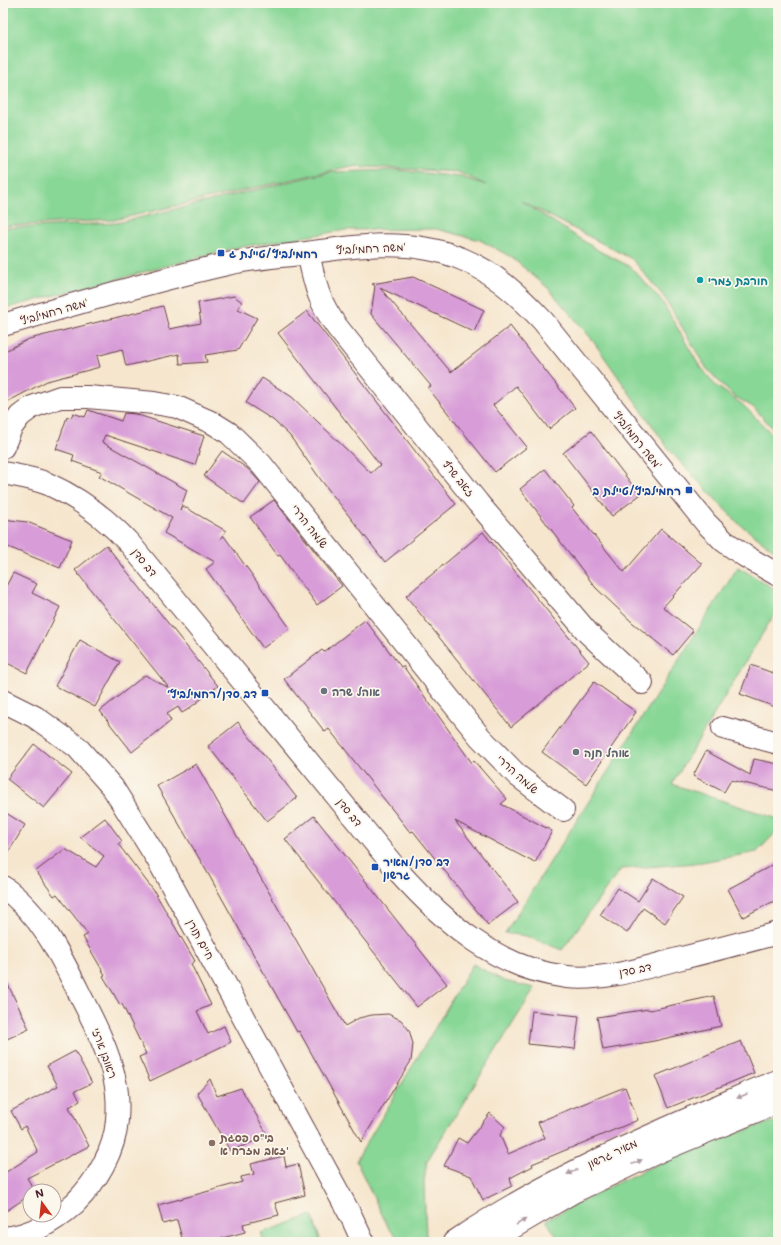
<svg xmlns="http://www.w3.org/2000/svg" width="781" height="1245" font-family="Mali,'Playpen Sans Hebrew',sans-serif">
  <rect width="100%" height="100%" fill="#fbf7ec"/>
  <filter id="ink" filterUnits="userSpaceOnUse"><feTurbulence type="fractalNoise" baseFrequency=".025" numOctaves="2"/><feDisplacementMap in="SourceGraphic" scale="8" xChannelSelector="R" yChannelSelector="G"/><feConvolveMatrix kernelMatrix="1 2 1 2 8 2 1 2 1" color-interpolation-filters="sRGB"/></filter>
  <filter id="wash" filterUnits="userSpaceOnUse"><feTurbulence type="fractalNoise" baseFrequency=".012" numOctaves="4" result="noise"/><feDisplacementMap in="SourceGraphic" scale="16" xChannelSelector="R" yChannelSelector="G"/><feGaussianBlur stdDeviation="0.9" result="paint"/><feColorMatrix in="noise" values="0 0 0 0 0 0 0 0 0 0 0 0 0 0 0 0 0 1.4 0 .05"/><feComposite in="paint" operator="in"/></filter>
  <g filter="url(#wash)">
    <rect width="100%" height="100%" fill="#f6e6ce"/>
    <path fill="#88d796" stroke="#697b60" d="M3 3H778V434L753 407 732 395 707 369 664 297 632 259 521 201 601 252 631 267 662 301 697 362 715 385 743 405 778 440V553L738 523 670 451 591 338 548 288 511 257 480 240 436 229 346 230 235 248 3 309V228L117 223 330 172 396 170 461 177 486 185 458 172 351 166 114 220 3 226Z
      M738 567 778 591V608L672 784 778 819V830L757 852 696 863 621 869 562 950 526 936 505 933Z
      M473 964 504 981 535 988 427 1161 424 1182 426 1237 401 1240 389 1229 356 1161Z
      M778 1120V1242H560L546 1220 621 1181 699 1145Z
      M312 1215 321 1242H264L261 1233Z"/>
    <g id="blocks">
      <path fill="#d89dd8" d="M413 277 484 310 474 332 380 288 451 372 510 326 575 408 549 429 516 386 493 405 527 447 495 472 428 388 431 386 371 314 375 286 372 284Z
        M234 296 242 302 238 309 257 318 238 350 205 355 207 362 180 364 179 354 126 366 122 349 97 356 100 367 47 381 3 404V352L29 339 163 306 169 329 201 323 198 303Z
        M307 311 456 504 385 562 321 480 290 436 273 420 246 403 262 378 292 397 371 473 380 465 278 333Z
        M88 410 121 421 124 413 135 414 204 436 195 465 105 435 102 442 187 490 180 510 183 506 226 531 220 539 224 536 290 628 263 648 206 569 215 562 164 533 172 518 99 476 102 472 72 461 74 455 56 449 67 417 71 418 73 413 85 417Z
        M591 431 640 495 612 516 563 453Z
        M222 451 248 469 260 482 244 504 204 476Z
        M545 469 574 506 572 508 624 572 661 529 702 564 663 607 693 631 673 655 633 623 596 588 520 489Z
        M274 500 342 586 317 605 280 555 278 556 250 517Z
        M3 519 27 522 72 540 60 568 3 545Z
        M483 532 589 662 511 727 406 596Z
        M106 545 218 686 187 710 182 713 178 707 167 714 171 721 132 752 100 711 145 675 169 688 75 570Z
        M13 573 37 584 32 593 60 607 27 673 3 661V592Z
        M365 620 401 667 403 666 472 763 474 761 507 799 501 804 552 831 535 863 455 821 518 902 488 925 413 831 410 832 329 729 325 732 284 679 322 650 324 652Z
        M80 640 120 662 95 707 55 686Z
        M751 665 778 675V708L740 694Z
        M594 682 636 712 586 784 542 752Z
        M238 722 297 798 267 821 208 746Z
        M34 744 72 774 44 808 7 779Z
        M706 751 750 775 754 759 778 764V791L731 780 724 792 693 776Z
        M196 764 345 1026 359 1018 372 1015 388 1014 401 1020 409 1030 413 1044 411 1061 361 1142 299 1031 297 1032 210 877 157 786Z
        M3 811 25 825 3 861Z
        M314 816 447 984 417 1007 285 839Z
        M105 818 122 841 118 844 154 891 195 961 191 964 211 1005 197 1011 208 1034 224 1026 231 1042 150 1081 139 1057 146 1054 122 1004 120 1005 112 991 103 976 105 975 83 937 88 934 57 894 54 896 36 871 65 849 96 867 104 856 80 837Z
        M778 862V899L743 917 728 889Z
        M653 878 683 897 665 923 643 908 627 933 600 915 618 888 638 901Z
        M3 974 29 1029 7 1039 3 1031Z
        M714 996 721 1026 654 1041 603 1050 597 1017 649 1009 650 1010Z
        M532 1011 579 1016 575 1049 528 1044Z
        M741 1041 754 1073 668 1108 655 1076Z
        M75 1051 92 1083 75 1091 80 1101 69 1107 89 1146 27 1178 35 1191H30V1195L3 1213V1174L38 1152 25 1126 21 1129 11 1111 58 1086 47 1066Z
        M210 1079 217 1096 241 1088 268 1136 230 1151 197 1093Z
        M625 1087 638 1120 532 1164 533 1166 510 1178 512 1186 483 1200 471 1176 444 1166 458 1138 467 1143 490 1113 505 1127 500 1135 508 1154 545 1138 538 1122Z
        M284 1156 286 1167 298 1164 305 1195 275 1203 279 1215 243 1224 245 1232 208 1242H183L177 1220 163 1224 158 1205 242 1182 241 1177 254 1174 251 1164Z"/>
    </g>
  </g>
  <g filter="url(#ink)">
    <use href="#blocks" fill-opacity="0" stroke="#643d43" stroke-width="1"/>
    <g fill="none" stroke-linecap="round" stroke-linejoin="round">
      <defs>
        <path id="minor" d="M308 253C315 284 318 301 337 327L478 503 588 633 642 683
          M3 325C77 303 152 281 227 264 250 259 275 257 299 254 353 246 410 237 462 259 494 272 520 296 543 321L706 523 724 541 745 556 778 575
          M3 447 11 428 20 416 32 407 60 397H88L154 403 177 407 213 423 229 433 261 464 480 737 518 776 563 810
          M3 473C18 476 34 478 48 484 79 498 107 519 130 544L398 871C444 922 497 969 567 977 604 981 643 968 678 959 711 951 745 942 778 933
          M3 701 35 717 77 747 113 788 158 860 352 1218 363 1242
          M723 728 778 743
          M3 887C41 914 61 956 81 997 95 1024 109 1052 115 1081 118 1094 118 1107 117 1120 115 1151 96 1182 75 1203 55 1221 31 1236 3 1238
          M454 1242C534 1188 622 1147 711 1109 733 1100 755 1089 778 1081
          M488 1242 573 1192 662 1150 778 1102"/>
      </defs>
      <use href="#minor" stroke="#643d43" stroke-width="24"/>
      <use href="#minor" stroke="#fff" stroke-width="22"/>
    </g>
    <defs><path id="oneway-solid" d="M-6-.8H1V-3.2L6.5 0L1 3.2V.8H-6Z"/></defs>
    <g fill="#ae9aa0">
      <use href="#oneway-solid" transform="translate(742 1096) rotate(157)"/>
      <use href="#oneway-solid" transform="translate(637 1162) rotate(-25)"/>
      <use href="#oneway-solid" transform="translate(572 1172) rotate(155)"/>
      <use href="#oneway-solid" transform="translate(521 1222) rotate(-31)"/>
    </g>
  </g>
  <g fill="#1a4fb4" stroke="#fbf7ec" stroke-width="1.5">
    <rect x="217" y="249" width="8" height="8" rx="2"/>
    <rect x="685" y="486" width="8" height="8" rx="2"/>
    <rect x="261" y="689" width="8" height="8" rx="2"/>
    <rect x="371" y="863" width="8" height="8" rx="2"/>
  </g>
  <circle fill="#0f9aa8" stroke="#fbf7ec" stroke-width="1.5" cx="700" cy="280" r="4"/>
  <g fill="#6b7280" stroke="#fbf7ec" stroke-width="1.5">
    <circle cx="324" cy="691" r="4"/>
    <circle cx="576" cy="752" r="4"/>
  </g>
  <circle fill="#8d6e63" stroke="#fbf7ec" stroke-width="1.5" cx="212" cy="1143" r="4"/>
  <g text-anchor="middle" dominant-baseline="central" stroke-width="3.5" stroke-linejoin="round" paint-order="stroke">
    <g font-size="11" fill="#4a1f2b" stroke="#fbf7ec">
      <text transform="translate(371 248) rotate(-3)">משה רחמילביץ'</text>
      <text transform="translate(54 311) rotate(-16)">משה רחמילביץ'</text>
      <text transform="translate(638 440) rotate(51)">משה רחמילביץ'</text>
      <text transform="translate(459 478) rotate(51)">זאב שרף</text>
      <text transform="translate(310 526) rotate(52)">שלמה הררי</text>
      <text transform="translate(145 562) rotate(51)">דב סדן</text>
      <text transform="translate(518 774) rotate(42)">שלמה הררי</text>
      <text transform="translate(350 812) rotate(51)">דב סדן</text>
      <text transform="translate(201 939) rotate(61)">חיים תורן</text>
      <text transform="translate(635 969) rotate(-11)">דב סדן</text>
      <text transform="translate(105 1053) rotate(70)">ראובן ארזי</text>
      <text transform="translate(612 1153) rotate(-25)">מאיר גרשון</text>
    </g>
    <g font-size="11" font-weight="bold" fill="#164399" stroke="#fbf7ec" text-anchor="start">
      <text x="229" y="253">רחמילביץ/טיילת ג</text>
      <text x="681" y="490" text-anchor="end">רחמילביץ/טיילת ב</text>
      <text x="257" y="693" text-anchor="end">דב סדן/רחמילביץ׳</text>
      <text x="383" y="861">דב סדן/מאיר<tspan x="383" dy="13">גרשון</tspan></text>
    </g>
    <g font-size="11" font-weight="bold" fill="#0d838f" stroke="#fbf7ec" text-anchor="start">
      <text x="708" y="280">חורבת זמרי</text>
    </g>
    <g font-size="11" font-weight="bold" fill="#5b616d" stroke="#fbf7ec" text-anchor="start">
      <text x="332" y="691">אוהל שרה</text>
      <text x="584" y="752">אוהל חנה</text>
    </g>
    <g font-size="11" font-weight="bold" fill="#785e54" stroke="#fbf7ec" text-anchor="start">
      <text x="220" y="1137">בי"ס פסגת<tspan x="220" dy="13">זאב מזרח א'</tspan></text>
    </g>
  </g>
  <rect width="781" height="1245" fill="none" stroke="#fbf7ec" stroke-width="16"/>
  <g transform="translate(42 1203) rotate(345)"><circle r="19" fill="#fbf7ec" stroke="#b4a19f"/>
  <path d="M0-3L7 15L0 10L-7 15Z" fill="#c8321e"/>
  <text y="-6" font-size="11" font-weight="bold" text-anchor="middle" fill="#4a1f2b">N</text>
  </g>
</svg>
